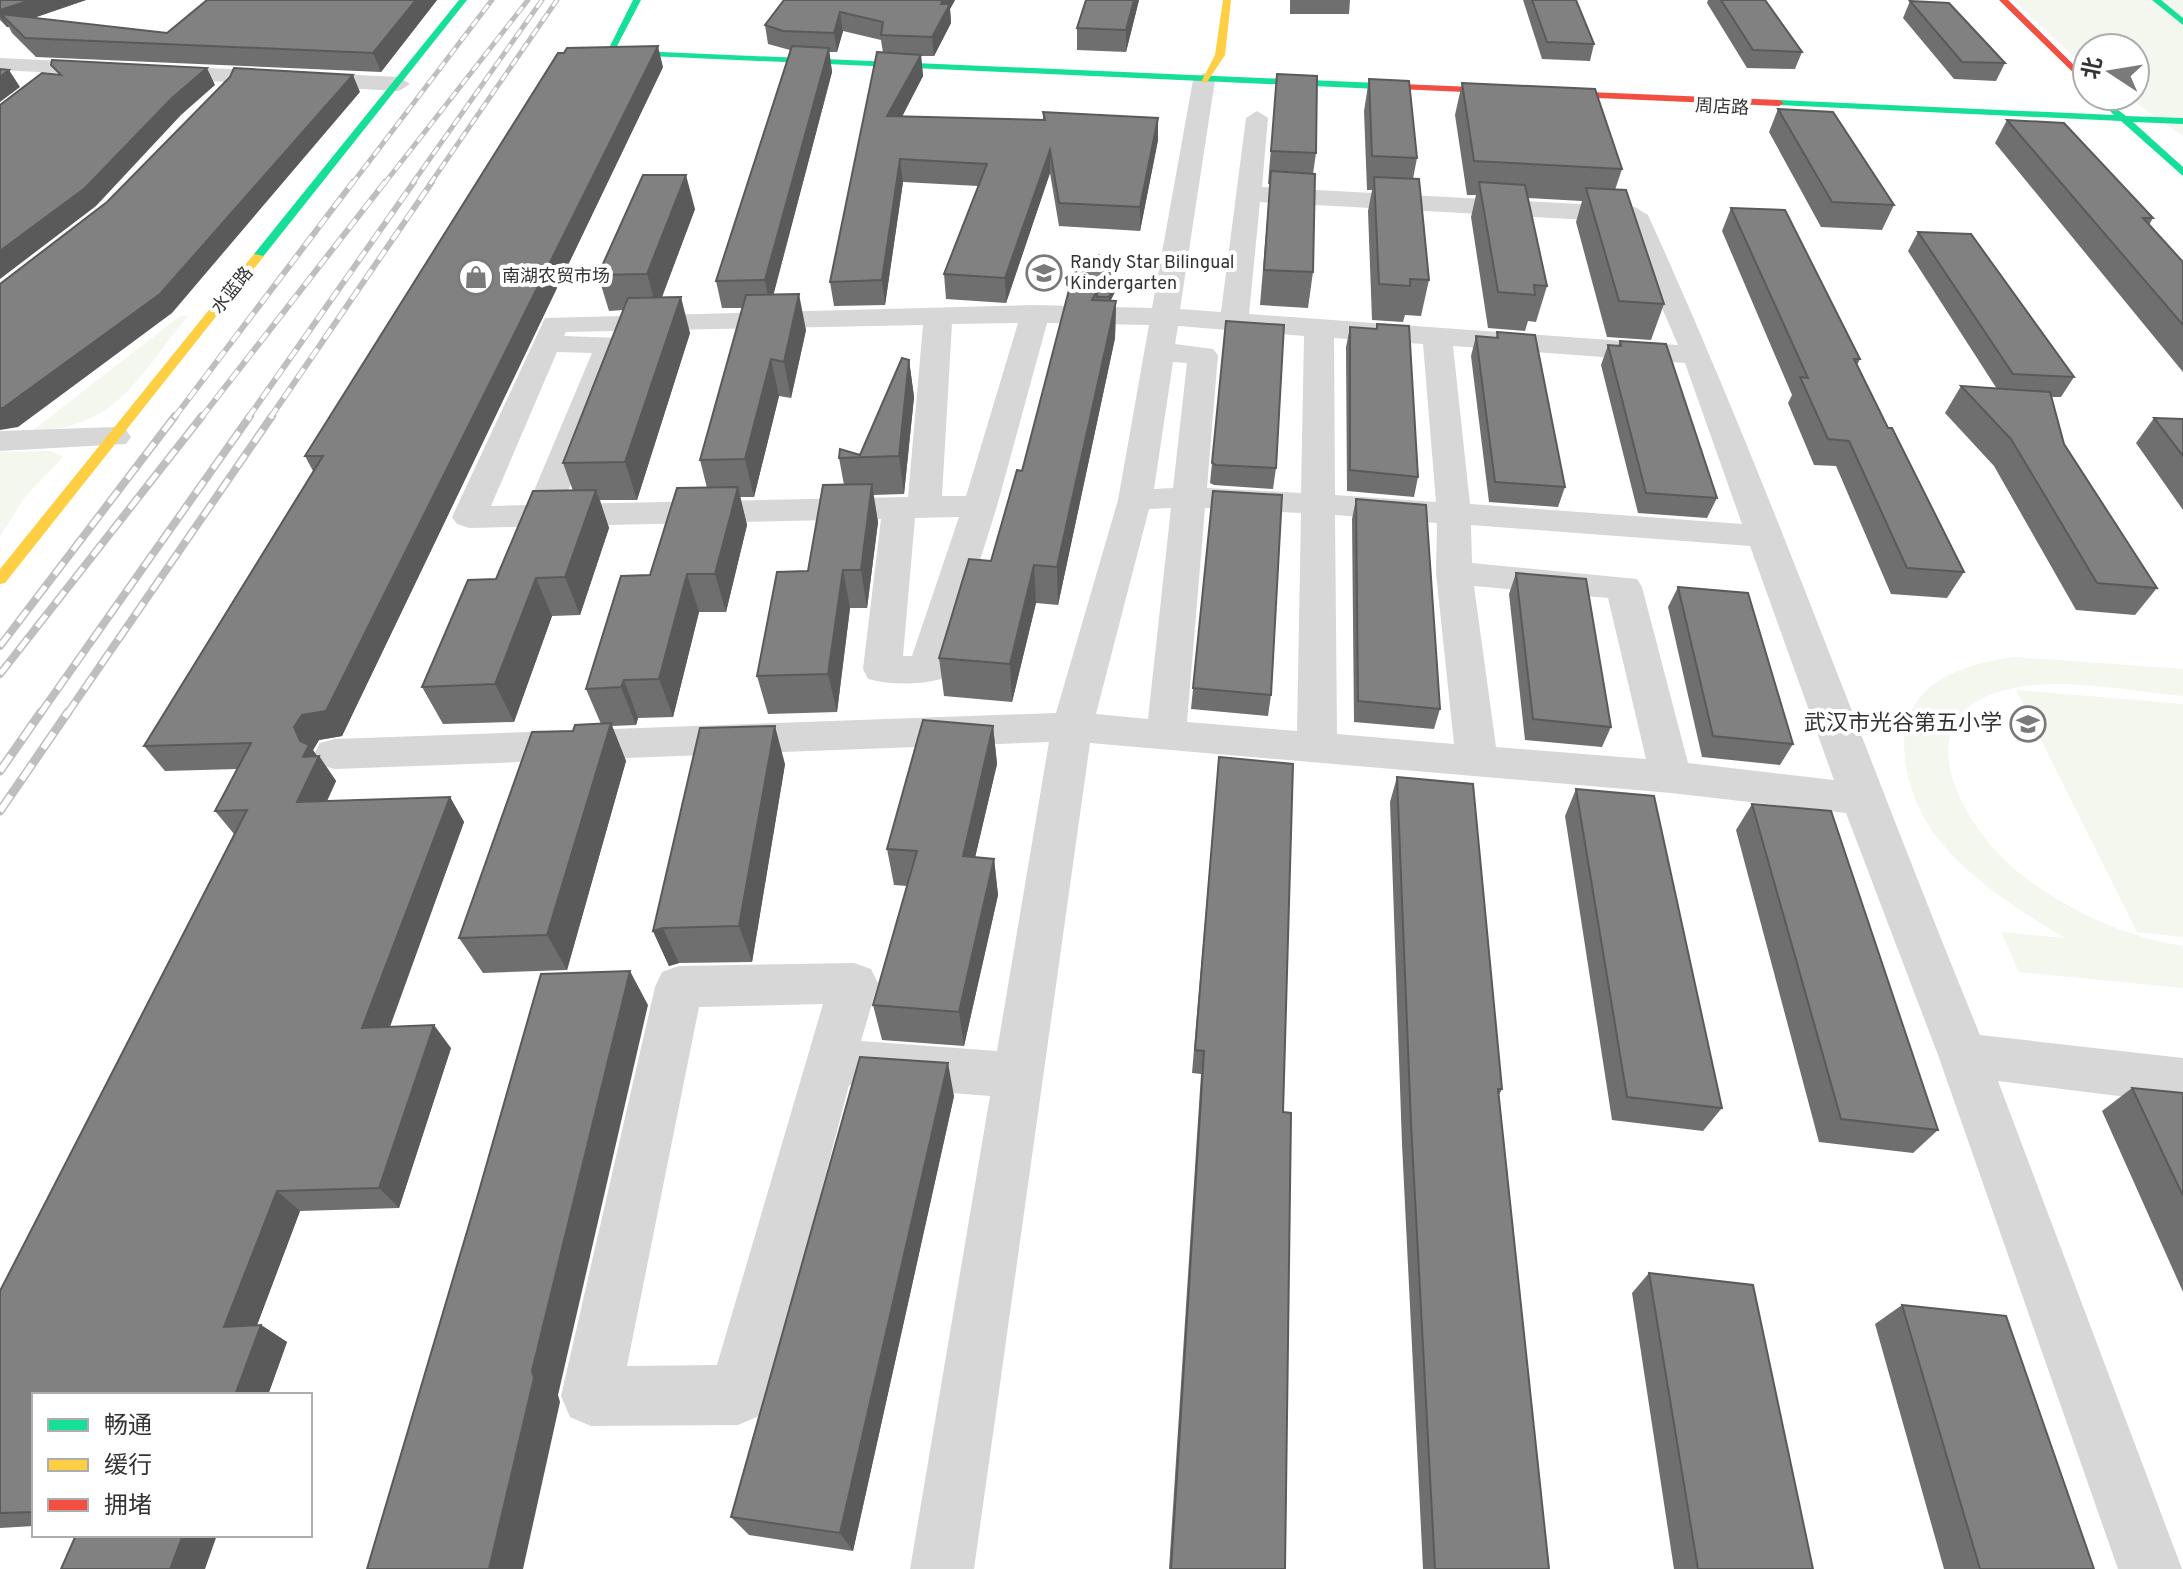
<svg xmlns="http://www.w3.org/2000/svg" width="2183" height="1569" font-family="Overpass,'Noto Sans SC',sans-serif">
  <rect width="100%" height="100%" fill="#fff"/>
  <path fill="#f3f7ee" d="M2013 0H2183V136L2126 96H2135V48H2087V69Z
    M180 316H188C137 377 119 428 32 431Z
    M51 451 63 457 24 498 0 537V452Z
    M2013 657 2183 669V696C2126 691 2057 675 2001 691 1898 721 1968 835 2023 876 2069 911 2126 937 2183 946V988L2019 972 2001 932 2065 938C2017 909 1969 879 1935 835 1921 816 1910 790 1906 767 1894 691 1947 667 2013 657Z
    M2016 690 2183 704V937L2137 932Z"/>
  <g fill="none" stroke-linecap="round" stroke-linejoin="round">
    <path fill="#d7d7d7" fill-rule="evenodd" d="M0 58 399 77 410 84 399 91 0 70Z
      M1204 73 1215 80 1180 309 1221 312 1246 118 1257 111 1268 118 1262 187 1635 207 1648 215C1770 483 1868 762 1980 1035L2183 1058V1104L1998 1081 2182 1569H2118L1938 1055 1846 813 1671 793 1090 743 974 1569H910L990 1096 849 1085 768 1395 759 1416 738 1425 591 1426 570 1417 561 1396 655 987 662 972 679 966 854 963 871 969 878 983 861 1041 997 1051 1049 742 335 769 320 765 314 754 320 743 335 739 1056 713 1118 500 1149 325 1047 323 997 506 946 669 941 679C918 685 891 685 868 679L863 669 881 519 469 528 457 524 452 517 545 318 1035 305 1152 308 1193 80ZM1260 202 1625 222 1678 345 1249 314ZM1018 323 966 496H942L952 324ZM923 325 908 497 563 504 625 344 620 338 564 336 566 332ZM1178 326 1304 336 1301 493 1207 488 1218 355 1213 349 1175 344ZM1334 338 1423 344 1436 502 1335 495ZM1453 346 1685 363 1742 524 1470 504ZM557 352 592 353 528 505 491 506ZM1173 362 1187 363 1173 488 1154 489ZM1171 508 1148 719 1096 714 1149 509ZM1205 508 1301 513 1297 731 1187 722ZM1335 515 1437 523 1436 573 1454 744 1337 734ZM959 517 912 656H903L915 518ZM1471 525 1750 546 1834 780 1688 763 1642 587 1637 579 1472 563ZM1474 586 1608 598 1646 759 1496 747ZM823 1004 717 1365 627 1366 699 1007Z
      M115 427 126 430 131 437 126 444 0 451V431Z"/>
    <path fill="#16e098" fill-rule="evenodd" d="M459 0H467L262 258H254V254Z
      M633 0H641L615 50 1378 83 1383 86 1378 89 606 54Z
      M2152 0H2161L2183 18V25Z
      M1779 100 2114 115 2108 109 2113 106 2126 116 2183 118V124L2133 122 2183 167V176L2121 121 1776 105V101Z"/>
    <path fill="#ffcf43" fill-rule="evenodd" d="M1223 0H1231L1225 55 1207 82H1201L1215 55Z
      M254 254 264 256 5 583 0 584V569Z"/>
    <path fill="#f24e42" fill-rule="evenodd" d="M1999 0H2008L2087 78V86Z
      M1378 83 1779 100 1784 103 1779 106 1375 88V84Z"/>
    <defs>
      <path id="rail-far3" d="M352 184 492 0
        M384 184 528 0
        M412 184 542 0
        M430 184 557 0"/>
      <path id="rail-far2" d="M174 418 353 182
        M201 418 385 182
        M248 418 414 182
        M270 418 432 182"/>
      <path id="rail-far1" d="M0 646 175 416
        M0 674 202 416
        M40 714 250 416
        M67 714 272 416"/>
      <path id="rail" d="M0 771 41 712
        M0 811 68 712"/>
    </defs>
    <use href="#rail-far3" stroke="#bebebe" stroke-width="5"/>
    <use href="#rail-far2" stroke="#bebebe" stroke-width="6"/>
    <use href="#rail-far1" stroke="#bebebe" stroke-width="8"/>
    <use href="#rail" stroke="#bebebe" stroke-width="9"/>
    <use href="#rail-far3" stroke="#fff" stroke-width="3" stroke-dasharray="9" stroke-linecap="butt"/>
    <use href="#rail-far2" stroke="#fff" stroke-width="4" stroke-dasharray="12" stroke-linecap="butt"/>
    <use href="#rail-far1" stroke="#fff" stroke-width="5" stroke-dasharray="15" stroke-linecap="butt"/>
    <use href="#rail" stroke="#fff" stroke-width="6" stroke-dasharray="19" stroke-linecap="butt"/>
  </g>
  <path fill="#6f6f6f" d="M0 0H86L34 18 167 33 437 0 381 72 36 57 12 33 9 27H7L0 20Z
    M784 0H955L950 9 951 23 934 56H921L923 76 902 117 1043 120V112L1158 140 1140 231 1059 226 1050 173 1006 303 946 299 944 274 978 186 903 182 885 305 834 306 830 282 883 53 881 40 843 31 837 52H829L832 72 773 295 806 330 791 398 779 396 754 497H740L747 525 726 612H699L673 717 638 718 636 725 612 726 626 761 567 970 483 973 459 938 573 731 601 724 586 689 650 575 707 488 700 460 743 308H722L716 281 790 50 768 44 765 25Z
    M1086 0H1139L1126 52 1077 50V28Z
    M1282 0H1350L1349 14H1290V0Z
    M1523 0H1576L1594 44 1590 61 1542 59Z
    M1708 0H1765L1802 52 1795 69 1747 68 1707 3Z
    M1910 1 2005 63 1996 81 1954 79 1903 18Z
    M663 67 342 736 319 740 313 750 317 756H319L336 781 327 801 450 797 464 822 390 1027 451 1048 399 1208 300 1211 257 1325H261L287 1342 268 1395H34V1526L0 1528V1291L234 834 215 811 237 769 165 771 144 746 313 471 305 456Z
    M1277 74 1316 153 1313 174V272L1308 308 1260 305 1270 184H1268Z
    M1369 79 1417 158 1413 179 1429 280 1421 316 1405 315 1403 322 1372 320 1368 211 1372 190H1367L1364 111Z
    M1462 83 1622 169 1615 190 1664 304 1651 340 1607 337 1576 222 1582 201 1528 198 1547 286 1536 322 1528 321 1525 331 1488 328 1471 217 1476 195H1467L1455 115Z
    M1778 109 1894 205 1882 230 1821 227 1769 132Z
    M2007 120 2153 218 2149 225 2183 262V372L1995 143Z
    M1731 208 1860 359 1857 365 1888 428 1964 572 1947 598 1891 594 1836 466 1814 465 1788 403 1792 395 1722 231Z
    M695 209 662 297 690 333 637 500H600L609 528 580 615 552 616 514 722 443 724 422 687 496 579 573 491 563 463 623 310 609 311 598 275Z
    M1918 232 2074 377 2061 397H2051L2064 444 2157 588 2135 615 2076 610 1994 466 1945 413 1961 386 1997 389 1908 251Z
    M1066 278 1118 286 1110 301H1116L1115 338 1058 605 1036 603 1012 702 944 696 939 658 991 561 1022 471 1071 290 1066 285Z
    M1226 321 1276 468 1273 489 1214 485 1210 483Z
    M1377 324 1418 477 1414 497 1347 491 1346 347 1350 327 1376 329Z
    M1497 332 1565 487 1558 507 1489 502 1471 356 1476 336 1496 338Z
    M1620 341 1717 498 1707 518 1638 513 1601 365 1608 345 1618 346Z
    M909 360 914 397 904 494 873 495 878 522 867 608H850L837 712 768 714 757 676 808 571 844 485 839 458 860 455Z
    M2154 418 2183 419V510L2136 443Z
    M1213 491 1271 695 1268 716 1191 709Z
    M1356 499 1440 709 1434 729 1354 722 1352 519Z
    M1516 573 1611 727 1602 747 1525 740 1509 594Z
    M1678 587 1793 744 1780 765 1702 757 1668 607Z
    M993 726 997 764 975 857 994 859 998 895 964 1046 882 1040 873 1005 907 886 894 885 887 849Z
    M1219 757 1283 1112 1285 1569H1169L1201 1074 1192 1073Z
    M785 764 752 962 679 963 669 966 653 931Z
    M1397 777 1502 1089 1499 1095 1549 1569H1423L1402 1144 1390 802Z
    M1576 789 1722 1108 1703 1131 1612 1120 1565 816Z
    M1752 804 1938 1130 1913 1153 1819 1142 1736 830Z
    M2132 1088 2183 1093V1292L2102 1111Z
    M954 1096 853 1551 749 1535 731 1517Z
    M1649 1273 1813 1569H1674L1632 1293Z
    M1902 1305 2094 1569H1944L1875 1324Z"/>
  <path fill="#5a5a5a" d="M31 0H86L12 25 1 14 9 27H7L0 16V10Z
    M416 0H437L381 72 373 53Z
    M943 0H955L950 9 951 23 934 56 932 37 941 4Z
    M1134 0H1139L1126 52V30Z
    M840 12 843 31 837 52 834 33Z
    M658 46 663 67 342 736 319 740 313 750 318 758 319 756 336 781 315 827 297 802 303 757 300 741 294 727Z
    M829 48 832 72 770 308 765 280Z
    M921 55 923 76 890 139 887 116Z
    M207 68 215 85 181 115 96 206 0 279V251Z
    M9 70 20 87 0 102V77Z
    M353 75 360 92 172 313 18 427 0 430V408Z
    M1158 118V140L1140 231V207Z
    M1050 150V173L1006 303 1005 278Z
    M900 159 903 182 885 305 882 280Z
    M686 175 695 209 657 310 647 274Z
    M1118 279V286L1109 304V297Z
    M799 294 806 330 791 398 784 362Z
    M681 297 690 333 637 500 625 462Z
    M1116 301 1115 338 1058 605 1057 567Z
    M771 359 779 396 754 497 745 459Z
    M909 360 914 397 904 494 899 456Z
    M872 484 878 522 867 608 861 570Z
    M738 487 747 525 726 612 715 574Z
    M596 490 609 528 580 615 565 577Z
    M1034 565 1036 603 1012 702 1010 664Z
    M843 570 850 608 837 712 828 674Z
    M687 574 699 612 673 717 659 679Z
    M536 578 552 616 514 722 495 684Z
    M624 680 638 718 636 725 621 687Z
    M611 723 626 761 567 970 547 935Z
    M775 726 785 764 752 962 739 926Z
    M993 726 997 764 967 892 963 856Z
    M450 797 464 822 381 1050 362 1028Z
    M994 859 998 895 964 1046 959 1012Z
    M663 928 679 963 669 966 653 931Z
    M630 971 648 1005 558 1395 560 1402 523 1569H489L532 1371Z
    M434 1025 451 1048 399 1208 379 1188Z
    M948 1063 954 1096 853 1551 840 1533Z
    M277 1191 300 1211 250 1344 224 1327Z
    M261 1325 287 1342 268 1395H235Z
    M183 1535H217L205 1569H170Z"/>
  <path fill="#818181" stroke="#5a5a5a" stroke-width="2" d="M0 0H31L0 10Z
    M207 0H416L373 53 25 38 1 14 167 33Z
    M784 0H943L941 4H950L932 37 881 35 883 22 840 12 834 33 783 31 765 25Z
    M1086 0H1134L1126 30 1077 28Z
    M1532 0H1576L1594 44 1547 42Z
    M1721 0H1765L1802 52 1753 50Z
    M1910 1 1949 3 2005 63 1962 62Z
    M658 46 326 711 302 715 294 727 300 741 309 745 303 757 319 756 297 802 450 797 362 1028 434 1025 379 1188 277 1191 224 1327 261 1325 235 1395H34V1512L0 1513V1291L247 810 215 811 251 743 144 746 323 456H305L558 53H564L567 48Z
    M792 46 829 48 765 280 716 281Z
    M877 52 921 55 887 116 1045 120 1043 112 1158 118 1140 207 1059 203 1050 150 1005 278 944 274 987 164 900 159 882 280 830 282Z
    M52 60 207 68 172 98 85 188 0 251V105L42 73 61 75 51 65Z
    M234 68 353 75 160 294 3 408H0V284L107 202 230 77Z
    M0 69 9 70 0 77Z
    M1277 74 1317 76 1316 153 1271 151Z
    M1369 79 1409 81 1417 158 1372 156Z
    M1462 83 1595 89 1622 169 1474 161Z
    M1778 109 1833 112 1894 205 1832 202Z
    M2007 120 2064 123 2153 218H2143L2183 262V325Z
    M1271 171 1315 174 1313 272 1264 270Z
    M643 175H686L647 274 598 275Z
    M1374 177 1419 179 1429 280 1410 279V286L1379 284Z
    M1479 182 1525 185 1547 286 1534 285 1535 295 1498 292Z
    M1586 188 1626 190 1664 304 1619 301Z
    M1731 208 1785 210 1860 359H1854L1888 428H1892L1964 572 1907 568 1849 441 1828 439 1800 377 1808 378Z
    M1918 232 1971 234 2074 377 2013 374Z
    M1099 255 1118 279 1109 297H1097V291H1077L1066 278Z
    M1069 290 1097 291 1092 300 1116 301 1057 567 1034 565 1010 664 939 658 969 559 991 561 1017 470 1022 471Z
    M799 294 784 362 771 359 745 459 700 460 746 295Z
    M681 297 625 462 563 463 628 298Z
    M1226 321 1284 325 1276 468 1216 465 1212 463Z
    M1377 324 1409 326 1418 477 1350 470V327L1377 329Z
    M1497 332 1535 335 1565 487 1495 482 1476 336 1498 338Z
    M1620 341 1666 344 1717 498 1646 493 1608 345 1621 346Z
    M902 358 909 360 899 456 839 458 840 449 860 455Z
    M1961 386 2050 392 2064 444 2157 588 2097 583 2011 439Z
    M2154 418 2183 419V456Z
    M872 484 861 570H843L828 674 757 676 777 572 808 571 823 485Z
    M738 487 715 574H687L659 679 624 680 621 687 586 689 621 576 650 575 677 488Z
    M596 490 565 577 536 578 495 684 422 687 468 580 496 579 533 491Z
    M1213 491 1282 495 1271 695 1193 688Z
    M1356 499 1426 505 1440 709 1358 701Z
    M1516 573 1586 579 1611 727 1533 719Z
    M1678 587 1748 593 1793 744 1713 736Z
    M923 720 993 726 963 856 994 859 959 1012 873 1005 917 851 887 849Z
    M611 723 547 935 459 938 532 732 573 731 575 725Z
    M775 726 739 926 663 928 653 931 700 728Z
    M1219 757 1293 764 1283 1112 1291 1113 1285 1569H1171L1204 1051 1195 1050Z
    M1397 777 1473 784 1502 1089H1498L1549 1569H1435L1411 1123Z
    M1576 789 1654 796 1722 1108 1627 1097Z
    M1752 804 1831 811 1938 1130 1841 1119Z
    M630 971 532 1371 534 1378 489 1569H367L477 1198 541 974Z
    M860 1057 948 1063 840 1533 731 1517Z
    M2132 1088 2183 1093V1196Z
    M1649 1273 1753 1285 1813 1569H1698Z
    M1902 1305 2006 1316 2094 1569H1980Z
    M76 1535H183L170 1569H61Z"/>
  <defs>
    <symbol id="school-ring" viewBox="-11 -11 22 22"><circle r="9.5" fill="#fff" stroke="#7a7a7a" stroke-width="1.5"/><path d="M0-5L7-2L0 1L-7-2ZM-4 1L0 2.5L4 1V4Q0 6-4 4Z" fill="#7a7a7a"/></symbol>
    <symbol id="shop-ring" viewBox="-11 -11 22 22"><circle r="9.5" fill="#fff" stroke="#7a7a7a" stroke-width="1.5"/><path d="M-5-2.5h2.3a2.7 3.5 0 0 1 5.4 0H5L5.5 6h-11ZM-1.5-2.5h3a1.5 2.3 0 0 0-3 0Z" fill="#7a7a7a"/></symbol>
  </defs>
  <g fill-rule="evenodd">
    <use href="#school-ring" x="1024" y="253" width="40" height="40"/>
    <use href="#shop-ring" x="456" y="257" width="40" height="40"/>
    <use href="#school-ring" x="2008" y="704" width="40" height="40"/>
  </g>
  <g text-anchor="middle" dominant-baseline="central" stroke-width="8" stroke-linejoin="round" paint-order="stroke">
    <g font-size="18" fill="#333" stroke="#fff">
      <text transform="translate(1722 108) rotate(3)">周店路</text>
      <text transform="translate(233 291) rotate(-51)">水蓝路</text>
    </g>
    <g font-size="18" fill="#333" stroke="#fff" text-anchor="start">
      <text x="1070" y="263">Randy Star Bilingual<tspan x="1070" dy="21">Kindergarten</tspan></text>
      <text x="502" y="277">南湖农贸市场</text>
    </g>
    <g font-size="22" fill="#333" stroke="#fff" text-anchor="end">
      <text x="2002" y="724">武汉市光谷第五小学</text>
    </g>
  </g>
  <rect x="32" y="1393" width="280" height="144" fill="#ffffff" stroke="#adadad" stroke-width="2"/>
  <rect x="48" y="1419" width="40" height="12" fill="#16e098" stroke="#adadad" stroke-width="2"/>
  <text x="104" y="1433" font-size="24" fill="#333333">畅通</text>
  <rect x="48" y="1459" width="40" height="12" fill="#ffcf43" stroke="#adadad" stroke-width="2"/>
  <text x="104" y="1473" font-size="24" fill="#333333">缓行</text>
  <rect x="48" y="1499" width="40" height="12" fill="#f24e42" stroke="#adadad" stroke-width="2"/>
  <text x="104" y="1513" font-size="24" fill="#333333">拥堵</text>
  <g transform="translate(2111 72) rotate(282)"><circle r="38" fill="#ffffff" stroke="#adadad" stroke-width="2"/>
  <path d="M0-6L14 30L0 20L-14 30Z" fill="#7a7a7a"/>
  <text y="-12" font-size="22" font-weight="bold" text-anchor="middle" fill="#333333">北</text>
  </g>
</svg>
